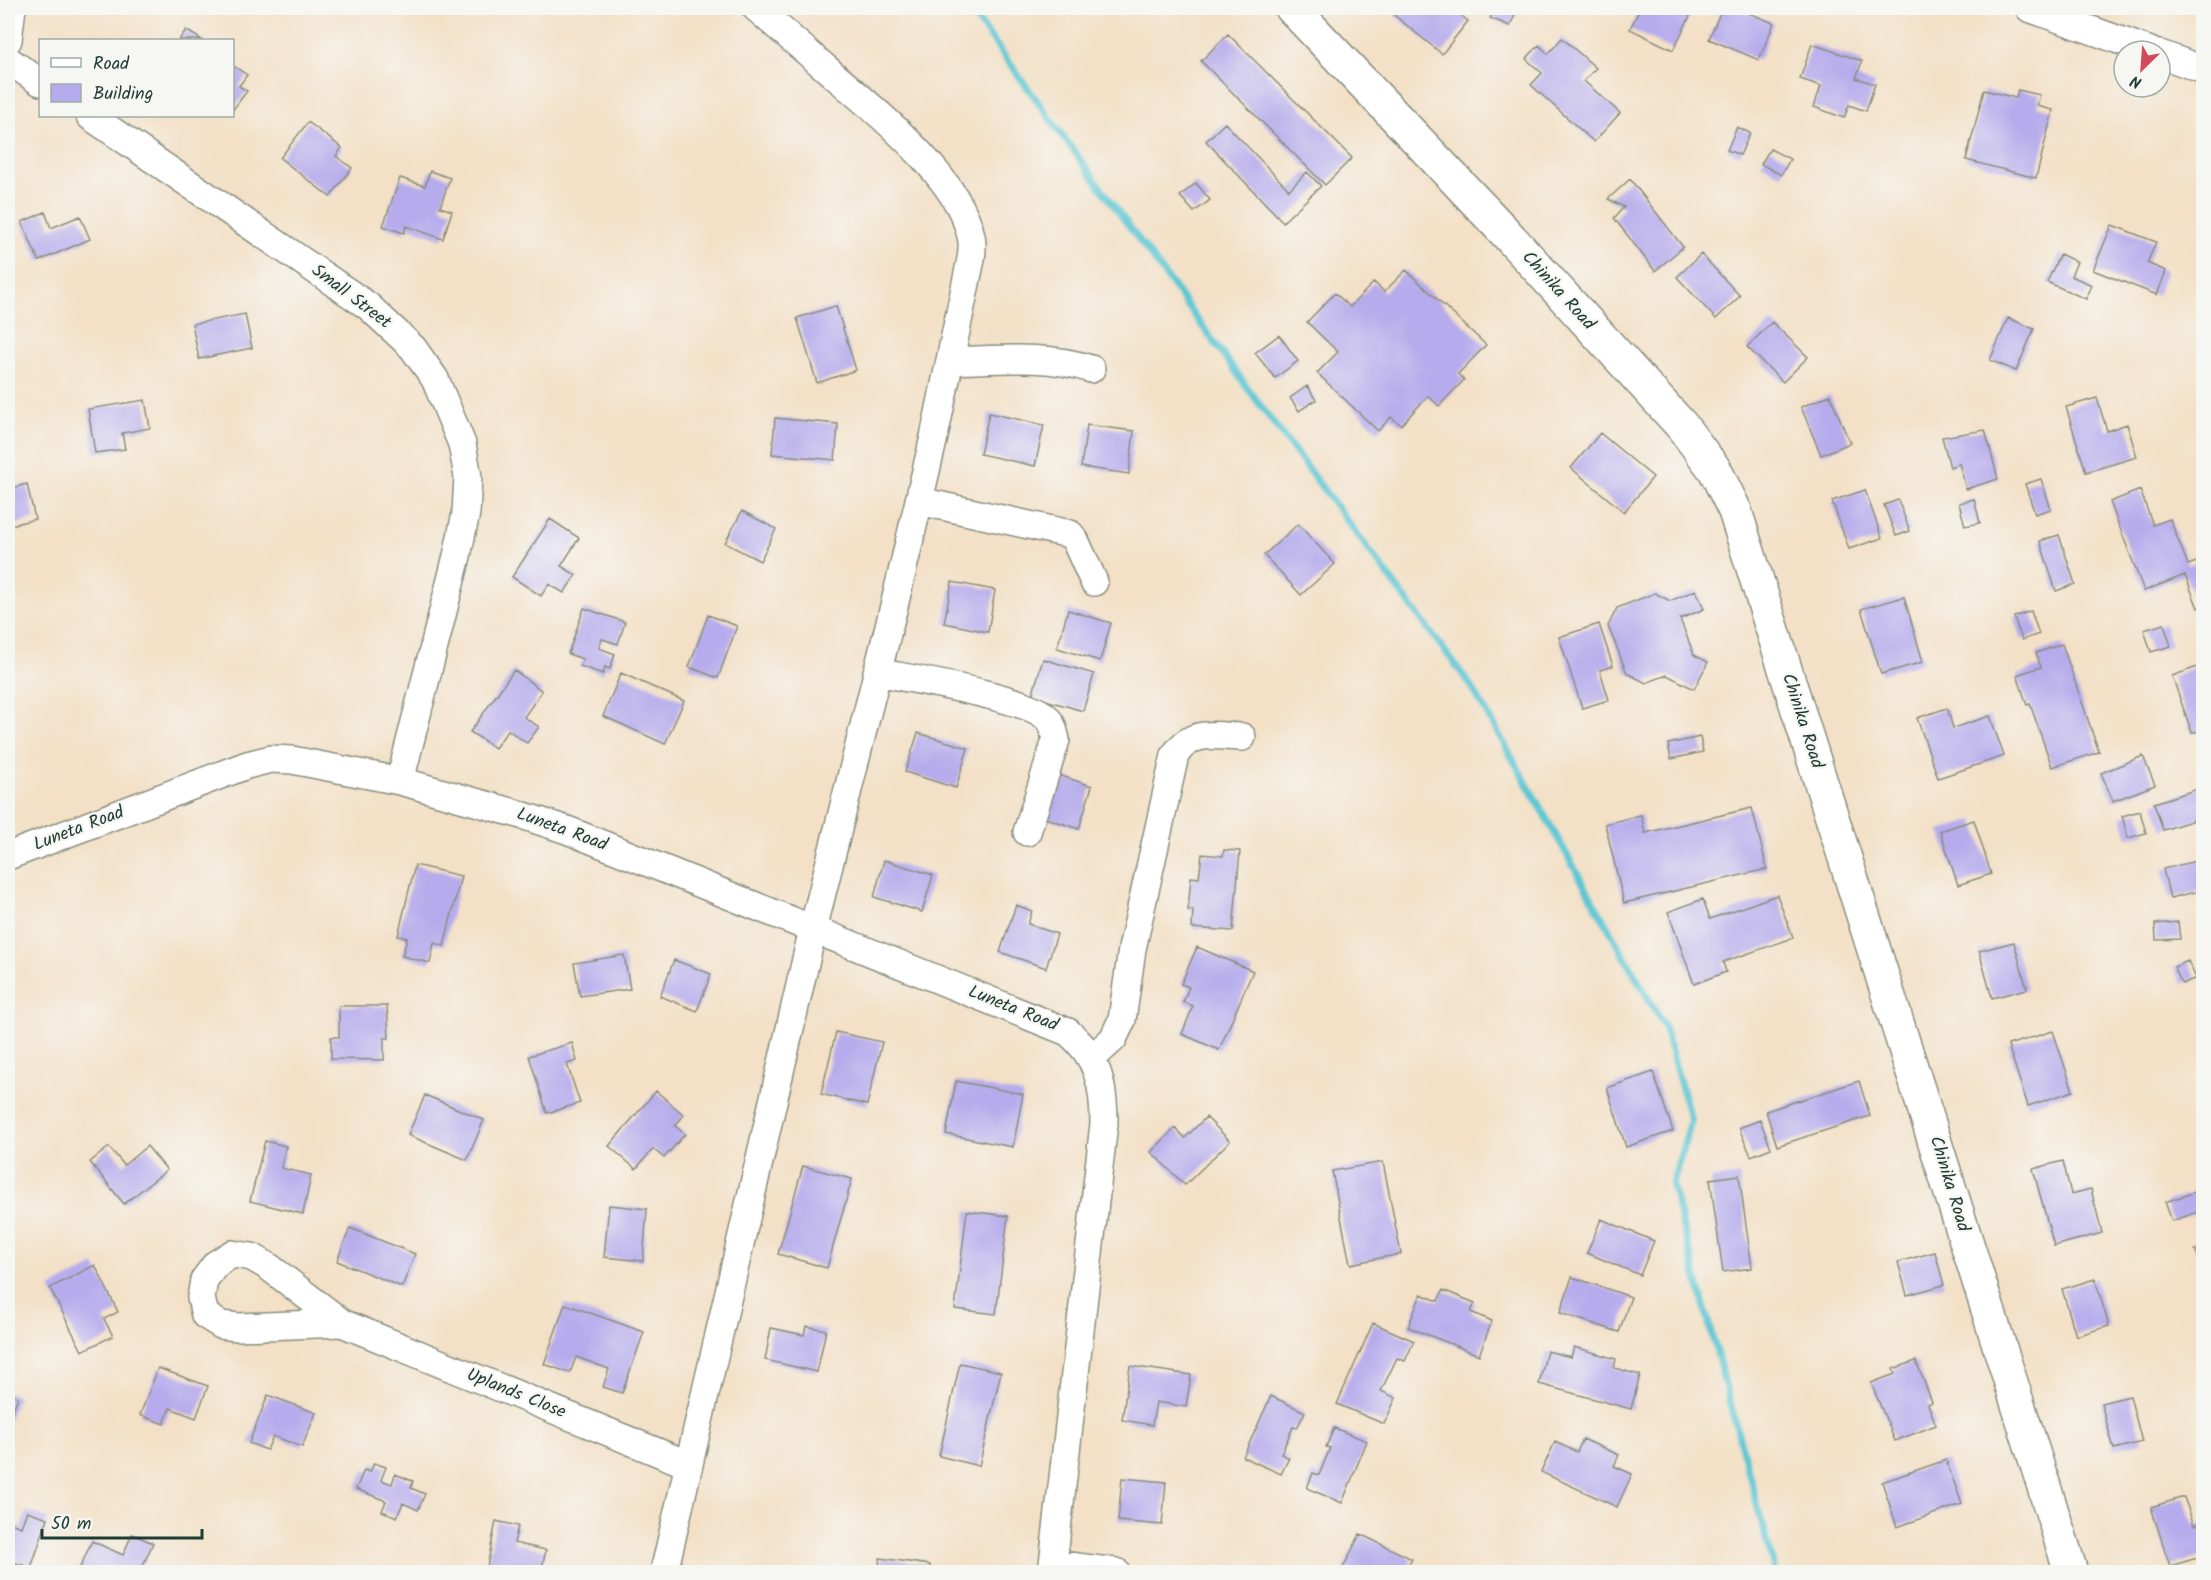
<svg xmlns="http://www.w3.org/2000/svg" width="2211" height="1580" font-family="Kalam,sans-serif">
  <rect width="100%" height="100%" fill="#f6f6f2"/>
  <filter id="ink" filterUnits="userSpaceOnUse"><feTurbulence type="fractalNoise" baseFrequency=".0167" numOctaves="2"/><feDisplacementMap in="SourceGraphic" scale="12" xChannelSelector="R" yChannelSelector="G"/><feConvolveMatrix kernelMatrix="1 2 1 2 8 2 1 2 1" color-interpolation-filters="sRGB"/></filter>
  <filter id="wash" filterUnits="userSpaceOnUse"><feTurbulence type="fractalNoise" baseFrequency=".008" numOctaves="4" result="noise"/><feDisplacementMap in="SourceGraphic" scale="24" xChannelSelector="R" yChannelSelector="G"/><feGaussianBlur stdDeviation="1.35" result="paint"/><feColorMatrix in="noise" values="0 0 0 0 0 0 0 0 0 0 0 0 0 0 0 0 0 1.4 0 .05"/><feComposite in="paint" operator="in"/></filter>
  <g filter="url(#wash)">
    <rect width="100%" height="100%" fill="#f3e0c6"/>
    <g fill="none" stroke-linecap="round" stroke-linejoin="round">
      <path stroke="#5ac6d3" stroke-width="7" d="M969 8 1269 417 1472 687 1664 1026 1691 1121 1672 1185 1775 1572"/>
    </g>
    <g id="blocks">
      <path fill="#b6abec" d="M1400 8H1452L1468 21 1442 54 1394 15Z
        M1495 8H1518L1510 26 1490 18Z
        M1640 8H1673L1690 16 1673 50 1630 29Z
        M1722 8H1736L1774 23 1759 60 1709 39Z
        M186 30 202 40H179Z
        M1228 34 1352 158 1325 185 1201 61Z
        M1562 38 1596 68 1584 81 1620 113 1594 142 1531 85 1542 73 1526 59 1539 45 1548 54Z
        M1812 44 1862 61 1856 78 1875 84 1866 111 1849 105 1844 118 1814 107 1821 86 1800 79Z
        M232 65 247 75 239 86 247 91 232 111Z
        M1984 90 2016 98 2018 90 2040 95 2037 106 2053 110 2036 178 1966 160Z
        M308 122 342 148 336 156 352 168 330 197 280 158Z
        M1225 123 1289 190 1307 172 1321 186 1283 222 1206 141Z
        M1737 127 1750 133 1740 155 1727 150Z
        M1770 149 1790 159 1781 175 1761 164Z
        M430 171 450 178 440 207 452 211 443 239 406 226 404 233 383 226 400 178 425 186Z
        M1630 179 1683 247 1655 271 1614 218 1624 207 1608 199Z
        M1196 183 1210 200 1194 212 1180 196Z
        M45 212 51 228 80 216 90 239 39 261 22 222Z
        M2112 225 2156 242 2147 263 2166 271 2157 295 2093 270Z
        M1701 254 1740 296 1716 319 1677 277Z
        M2060 254 2077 262 2071 276 2092 285 2086 299 2047 282Z
        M1406 270 1486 345 1458 374 1464 380 1439 406 1428 396 1401 425 1391 417 1378 431 1317 373 1338 352 1307 322 1335 293 1350 307 1374 282 1384 292Z
        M836 306 856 370 817 383 797 318Z
        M245 314 252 348 199 359 192 324Z
        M2008 318 2034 329 2016 371 1990 360Z
        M1772 322 1808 357 1783 382 1747 347Z
        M1279 335 1298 361 1275 378 1255 353Z
        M1307 386 1316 400 1299 411 1290 398Z
        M1830 395 1850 443 1821 455 1801 407Z
        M2097 398 2107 431 2127 424 2137 457 2086 472 2066 407Z
        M145 400 150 428 122 433 125 449 95 453 88 409Z
        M989 413 1044 425 1035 466 980 454Z
        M775 418 838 424 835 460 772 454Z
        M1087 425 1134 431 1129 474 1081 467Z
        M1985 430 1998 479 1966 489 1959 463 1950 467 1942 437Z
        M1600 433 1653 477 1624 512 1571 468Z
        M2041 479 2051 509 2035 514 2025 484Z
        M27 484 35 519 8 526V489Z
        M1865 490 1882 538 1849 549 1832 501Z
        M2140 490 2153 525 2170 519 2188 565 2196 562 2204 580V606L2198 608 2185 575 2144 591 2110 502Z
        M1974 499 1980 523 1965 526 1959 503Z
        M1898 500 1910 531 1896 536 1884 505Z
        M742 511 776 529 760 561 725 543Z
        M550 519 579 538 561 566 576 575 564 593 549 584 541 596 512 577Z
        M1298 524 1335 564 1301 595 1264 555Z
        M2059 535 2075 584 2056 591 2040 541Z
        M952 582 995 590 988 632 944 623Z
        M1696 590 1704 609 1680 619 1694 655 1708 662 1694 689 1667 675 1646 683 1627 673 1608 626 1617 608 1655 593 1670 601Z
        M1904 597 1923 662 1881 674 1861 609Z
        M584 608 625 622 618 644 602 639 599 648 615 654 610 669 605 667 603 674 580 666 583 659 568 654Z
        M1068 610 1111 623 1100 661 1057 648Z
        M2031 611 2039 634 2022 640 2014 617Z
        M708 615 737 626 718 678 689 667Z
        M1599 624 1613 666 1600 670 1609 700 1582 708 1559 637Z
        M2164 624 2171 646 2151 652 2144 630Z
        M2062 644 2099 752 2052 767 2030 704 2027 705 2017 675 2041 667 2036 653Z
        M1043 659 1094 674 1083 711 1032 696Z
        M2200 666 2204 676V729L2192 733 2172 676Z
        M514 670 542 691 524 717 539 727 527 743 508 730 495 748 470 732Z
        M621 673 684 701 665 744 603 716Z
        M1947 708 1953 728 1990 716 2004 756 1938 778 1917 718Z
        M918 733 968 748 956 788 905 772Z
        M1700 737 1703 752 1671 759 1668 744Z
        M2143 756 2155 785 2113 801 2101 773Z
        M1052 773 1092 786 1079 829 1039 816Z
        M2204 787V817L2163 830 2154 803Z
        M1752 808 1767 869 1624 903 1605 824 1641 815 1645 833Z
        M2140 811 2146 833 2128 838 2122 816Z
        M1974 820 1991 874 1958 885 1940 831Z
        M1224 850 1240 851 1233 931 1192 928 1193 910H1188L1191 877 1199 878 1202 854 1223 856Z
        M2204 859V890L2170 898 2163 869Z
        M884 860 933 875 922 912 874 897Z
        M415 865 461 876 444 946 434 943 430 963 402 956 407 938 398 936Z
        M1777 895 1793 938 1723 962 1726 972 1694 984 1668 912 1703 899 1710 919Z
        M1016 905 1032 911 1028 924 1057 934 1046 968 1000 952Z
        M2178 922 2180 939 2156 940 2155 924Z
        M2014 942 2027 989 1992 998 1979 951Z
        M1197 947 1253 971 1219 1050 1182 1034 1193 1006 1183 1002 1189 987 1181 984Z
        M624 955 630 989 580 996 574 963Z
        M674 960 711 974 697 1011 660 996Z
        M2188 961 2196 978 2182 984 2174 967Z
        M339 1006H387L389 1038H384V1060L331 1059V1037H339Z
        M2053 1031 2073 1091 2028 1106 2008 1045Z
        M836 1032 882 1042 867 1105 821 1094Z
        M572 1043 577 1061 567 1064 580 1103 547 1113 529 1056Z
        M1653 1072 1673 1131 1626 1147 1607 1088Z
        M956 1081 1023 1094 1013 1147 946 1134Z
        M1859 1081 1870 1116 1777 1146 1766 1111Z
        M656 1091 684 1115 675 1126 685 1134 664 1158 653 1149 636 1169 609 1146Z
        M425 1095 484 1120 467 1160 408 1135Z
        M1206 1117 1230 1141 1185 1185 1151 1152 1175 1128 1185 1138Z
        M1760 1120 1771 1148 1751 1156 1739 1128Z
        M265 1141 286 1146 281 1168 311 1175 303 1214 250 1201Z
        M147 1146 167 1170 124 1204 90 1162 109 1147 124 1165Z
        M2063 1161 2071 1194 2091 1189 2102 1233 2054 1246 2033 1169Z
        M1383 1162 1401 1254 1350 1264 1332 1171Z
        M803 1166 852 1179 827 1268 778 1254Z
        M1739 1175 1752 1268 1723 1272 1710 1179Z
        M2204 1189V1210L2172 1221 2165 1202Z
        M609 1205 647 1209 643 1261 604 1257Z
        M967 1211 1008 1216 996 1314 955 1309Z
        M1601 1219 1654 1241 1640 1275 1587 1253Z
        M350 1228 415 1254 402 1287 337 1261Z
        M2204 1246V1268L2195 1250Z
        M1935 1252 1944 1285 1907 1295 1898 1262Z
        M95 1265 118 1312 104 1319 113 1336 82 1351 50 1288Z
        M1572 1277 1631 1297 1619 1332 1560 1313Z
        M2095 1279 2109 1326 2076 1336 2062 1289Z
        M1443 1290 1475 1303 1471 1312 1492 1321 1479 1355 1408 1327 1421 1294 1438 1301Z
        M565 1304 644 1332 622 1393 603 1387 609 1369 576 1357 570 1373 544 1364Z
        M1373 1323 1414 1341 1405 1361 1397 1358 1381 1391 1396 1398 1384 1424 1337 1404Z
        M806 1326 826 1330 817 1372 765 1360 771 1328 804 1335Z
        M1574 1347 1616 1359 1614 1368 1640 1375 1631 1409 1539 1384 1547 1351 1571 1357Z
        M1916 1361 1932 1402 1928 1404 1936 1425 1895 1441 1871 1383 1895 1374 1893 1369Z
        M960 1363 1001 1372 979 1466 939 1456Z
        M1130 1366 1191 1375 1186 1407 1156 1402 1152 1425 1122 1420Z
        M158 1368 208 1386 196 1418 170 1408 164 1424 140 1415Z
        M8 1392 18 1397 8 1422Z
        M268 1395 316 1413 302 1447 273 1436 267 1450 249 1443Z
        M1271 1396 1305 1412 1297 1428 1293 1427 1281 1454 1289 1458 1281 1474 1243 1457Z
        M2130 1396 2142 1442 2114 1449 2101 1403Z
        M1334 1428 1367 1441 1342 1503 1307 1488 1313 1473 1319 1475 1330 1448 1326 1447Z
        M1583 1439 1619 1455 1614 1466 1632 1474 1617 1507 1541 1472 1555 1442 1577 1452Z
        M1946 1460 1962 1504 1897 1527 1882 1482Z
        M374 1463 386 1467 381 1480 392 1484 395 1474 413 1481 411 1488 425 1494 418 1510 403 1503 397 1517 382 1511 386 1501 356 1489 364 1470 370 1472Z
        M1122 1478 1166 1482 1162 1525 1118 1521Z
        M2184 1497 2194 1525 2204 1522V1556L2170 1566 2151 1507Z
        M27 1511 48 1518 31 1568 8 1560V1522L21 1527Z
        M496 1521 518 1526 514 1543 546 1550 541 1572H486Z
        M132 1534 153 1543 140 1572H78L92 1541 123 1555Z
        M1360 1534 1412 1559 1405 1572H1353L1343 1568Z
        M880 1558 930 1565 929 1572H878Z"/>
    </g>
  </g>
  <g filter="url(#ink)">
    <use href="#blocks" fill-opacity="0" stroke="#898e7d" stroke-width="1.5"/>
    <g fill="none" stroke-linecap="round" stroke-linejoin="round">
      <defs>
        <path id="minor" d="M2029 8 2150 51
          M8 40 12 8
          M2160 54 2204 70
          M8 60 40 82
          M90 116 368 306 413 348 435 379 462 444 468 477 466 513 457 556 400 781
          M950 361C996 360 1047 354 1091 369
          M919 501 1070 534 1075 540 1094 582
          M877 672C910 679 1028 697 1047 718 1053 724 1054 732 1056 740L1027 832
          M8 856 247 765 271 759 292 760 400 781 515 813 567 830 1068 1032C1098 1057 1104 1085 1104 1124L1052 1572
          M1092 1058 1113 1039 1122 1020 1132 949 1175 755C1192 729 1214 736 1242 737
          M342 1323 238 1327 221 1325 205 1315 201 1298 204 1280 216 1264 232 1254 252 1257 269 1267 342 1323 689 1465
          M1053 1564 1116 1572
          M664 1572 813 929 895 602 934 437 971 259C972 252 973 243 971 236 960 180 879 113 836 77 809 54 783 31 756 8"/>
        <path id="major" d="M1292 8 1503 230 1682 426 1715 470 1735 511 2071 1572"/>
      </defs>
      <use href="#minor" stroke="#898e7d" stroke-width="30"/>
      <use href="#major" stroke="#898e7d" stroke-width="36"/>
      <use href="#minor" stroke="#fff" stroke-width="27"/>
      <use href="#major" stroke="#fff" stroke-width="33"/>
    </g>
  </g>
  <g text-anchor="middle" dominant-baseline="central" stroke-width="4.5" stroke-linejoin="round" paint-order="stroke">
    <g font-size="18" fill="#1f3d34" stroke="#f6f6f2">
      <text transform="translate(1558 291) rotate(48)">Chinika Road</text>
      <text transform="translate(351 297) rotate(37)">Small Street</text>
      <text transform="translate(1802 721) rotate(72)">Chinika Road</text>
      <text transform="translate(79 829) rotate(-21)">Luneta Road</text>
      <text transform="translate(562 830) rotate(20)">Luneta Road</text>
      <text transform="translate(1013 1009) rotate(22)">Luneta Road</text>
      <text transform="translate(1949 1184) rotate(73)">Chinika Road</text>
      <text transform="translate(516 1394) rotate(22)">Uplands Close</text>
    </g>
  </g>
  <rect width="2211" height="1580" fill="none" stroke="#f6f6f2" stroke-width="30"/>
  <rect x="39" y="39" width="195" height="78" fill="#f6f6f2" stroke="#a0aca6" stroke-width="1.5"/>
  <rect x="51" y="58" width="30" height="9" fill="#ffffff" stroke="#a0aca6" stroke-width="1.5"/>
  <text x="93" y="69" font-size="18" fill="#1f3d34">Road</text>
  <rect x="51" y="84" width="30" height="18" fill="#b6abec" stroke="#a0aca6" stroke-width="1.5"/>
  <text x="93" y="99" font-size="18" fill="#1f3d34">Building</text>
  <g transform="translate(2142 69) rotate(205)"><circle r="28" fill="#f6f6f2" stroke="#a0aca6" stroke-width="1.5"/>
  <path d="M0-4.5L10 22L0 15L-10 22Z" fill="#d1495b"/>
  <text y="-9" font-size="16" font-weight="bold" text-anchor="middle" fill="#1f3d34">N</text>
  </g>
  <path d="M42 1529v9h160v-9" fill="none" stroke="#1f3d34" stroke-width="3"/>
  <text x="51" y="1529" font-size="18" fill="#1f3d34" stroke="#f6f6f2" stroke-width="4.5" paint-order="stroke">50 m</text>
</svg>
